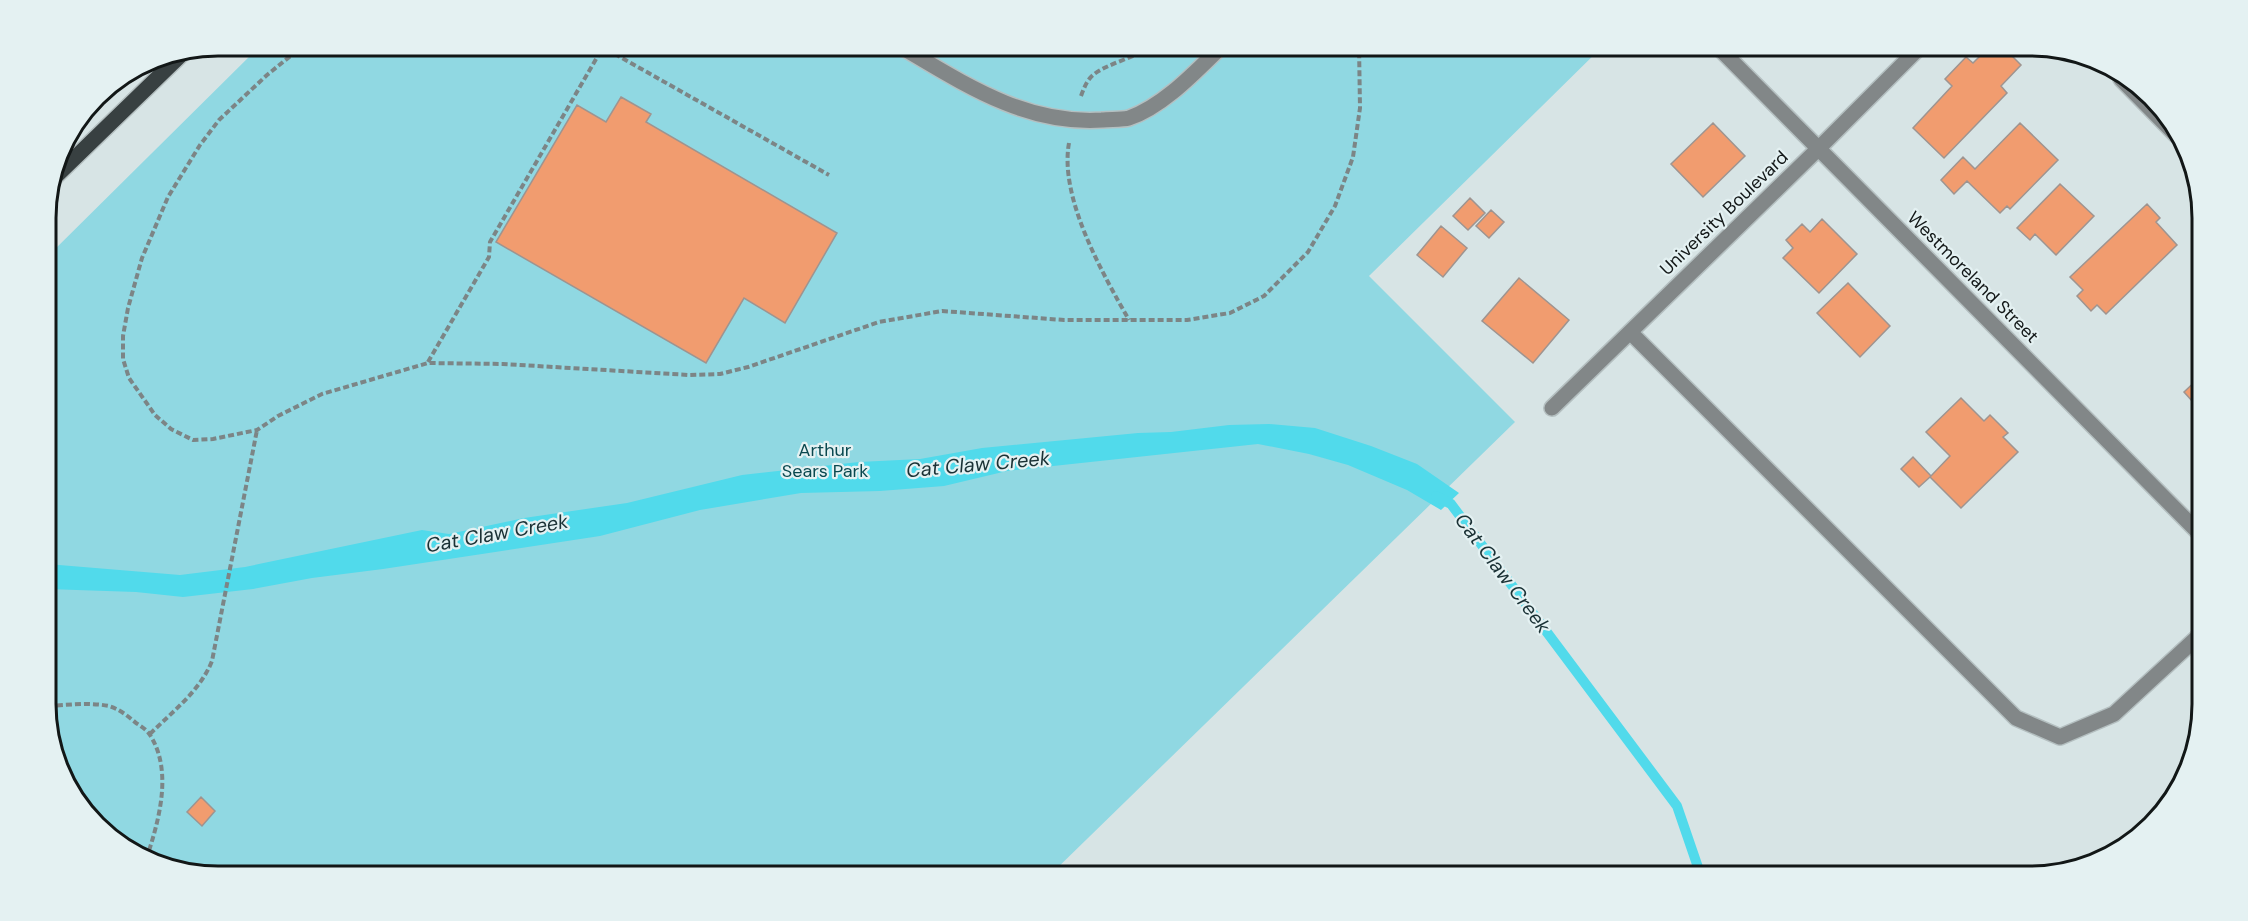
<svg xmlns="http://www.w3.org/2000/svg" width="2248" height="921" font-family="'DM Sans',sans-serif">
  <rect width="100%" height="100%" fill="#d7e4e5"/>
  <path fill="#90d8e2" d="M261 45H1604L1369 276 1515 422 1049 876H218L162 867 88 817 48 737 46 258Z"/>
  <path fill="#51daeb" d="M1269 424 1315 428 1371 446 1417 464 1459 493 1441 510 1407 490 1348 465 1309 454 1258 444 1007 471 944 486 880 491 801 493 700 510 600 536 383 569 312 578 253 589 183 597 136 592 47 589V564L180 575 245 567 422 530 449 534 524 518 627 503 742 475 859 462 920 459 982 448 1138 433 1171 432 1229 425Z"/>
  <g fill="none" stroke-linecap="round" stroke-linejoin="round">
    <path stroke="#51daeb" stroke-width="10" d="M1436 496 1451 504 1677 806 1701 876"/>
  </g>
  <path fill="#f19c6f" stroke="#9e9490" stroke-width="1.5" d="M1835 45H1854L1845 55Z
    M1991 45H2001L2021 65 2001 86 2007 93 1944 158 1913 128 1952 86 1945 79 1966 57 1973 63Z
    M621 97 651 114 646 122 837 233 785 323 744 298 706 363 496 242 577 105 606 122Z
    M1713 123 1745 156 1703 197 1671 164Z
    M2020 123 2058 160 2010 209 2007 206 2000 213 1967 181 1954 194 1941 180 1963 157 1975 169Z
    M2060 184 2094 216 2056 255 2035 234 2030 240 2017 228Z
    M1470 198 1485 213 1468 230 1453 216Z
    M2147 204 2160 218 2156 222 2177 245 2106 314 2097 305 2091 311 2077 296 2083 290 2070 277Z
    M1491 210 1504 222 1489 238 1476 226Z
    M1822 219 1857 254 1819 293 1783 258 1793 248 1786 240 1802 224 1810 232Z
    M1441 226 1467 248 1443 277 1417 255Z
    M1519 278 1569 320 1533 363 1482 321Z
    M1848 283 1890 326 1860 357 1817 313Z
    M2202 375V412L2184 392Z
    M1961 398 1984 421 1990 415 2008 433 2003 437 2018 452 1961 508 1930 477 1919 487 1901 469 1913 457 1931 476 1950 456 1926 432Z
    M201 797 215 811 202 826 187 812Z"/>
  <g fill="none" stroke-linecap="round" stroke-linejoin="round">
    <defs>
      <path id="minor" d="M898 45C963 83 1024 125 1102 120 1110 119 1121 120 1129 118 1164 106 1197 70 1223 45
        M1716 45 2202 536
        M2121 79 2176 135
        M1630 332 2016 718 2060 737 2114 714 2203 632
        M1552 408 1818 149 1922 45"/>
      <path id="major" d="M52 180 184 52"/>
    </defs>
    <use href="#minor" stroke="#b4bfc0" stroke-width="18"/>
    <use href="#major" stroke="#b4bfc0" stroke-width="18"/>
    <path stroke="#7c8586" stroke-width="4" stroke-dasharray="6 3" stroke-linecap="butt" d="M304 45 267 75 219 120 200 145 168 197 142 258 128 308 123 336V359L129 378 155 415 171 429 193 440 213 439 257 430 278 416 322 394 428 363 503 364 689 375 720 374 748 367 879 322 942 311 1064 320H1187L1230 313 1264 296 1308 252 1335 206 1353 157 1360 108 1359 45
      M599 45 829 175
      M1081 96C1084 88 1087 80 1093 75 1106 64 1137 57 1154 45
      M1069 143C1059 198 1103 274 1129 320
      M428 362 489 257 490 242 603 47
      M48 706C68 705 89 702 109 706 119 709 128 716 136 723 141 726 147 730 150 735 173 771 159 820 147 857
      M150 734C173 711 200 691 212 661L257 430"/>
    <use href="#minor" stroke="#828788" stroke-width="15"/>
    <use href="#major" stroke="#384041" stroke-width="15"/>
  </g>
  <g text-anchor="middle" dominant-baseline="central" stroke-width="4.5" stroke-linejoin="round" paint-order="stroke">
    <g font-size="18" fill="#121717" stroke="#e4f1f2">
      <text transform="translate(1724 213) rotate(-44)">University Boulevard</text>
      <text transform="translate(1973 277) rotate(45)">Westmoreland Street</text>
    </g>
    <g font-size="18" fill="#09484f" stroke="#e4f1f2">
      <text x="825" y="450">Arthur<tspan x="825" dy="21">Sears Park</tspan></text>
    </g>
    <g font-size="20" font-style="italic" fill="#1a3135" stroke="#e4f1f2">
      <text transform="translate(978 464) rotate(-5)">Cat Claw Creek</text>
      <text transform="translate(497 533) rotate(-10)">Cat Claw Creek</text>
      <text transform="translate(1503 573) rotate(53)">Cat Claw Creek</text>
    </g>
  </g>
  <path d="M0 0H2248V921H0ZM218 56H2030A162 162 0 0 1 2192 218V704A162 162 0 0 1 2030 866H218A162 162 0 0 1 56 704V218A162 162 0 0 1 218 56Z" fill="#e4f1f2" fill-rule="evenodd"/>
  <path fill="none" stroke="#121717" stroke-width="3" d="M218 56H2030A162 162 0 0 1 2192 218V704A162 162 0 0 1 2030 866H218A162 162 0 0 1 56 704V218A162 162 0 0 1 218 56Z"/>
</svg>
